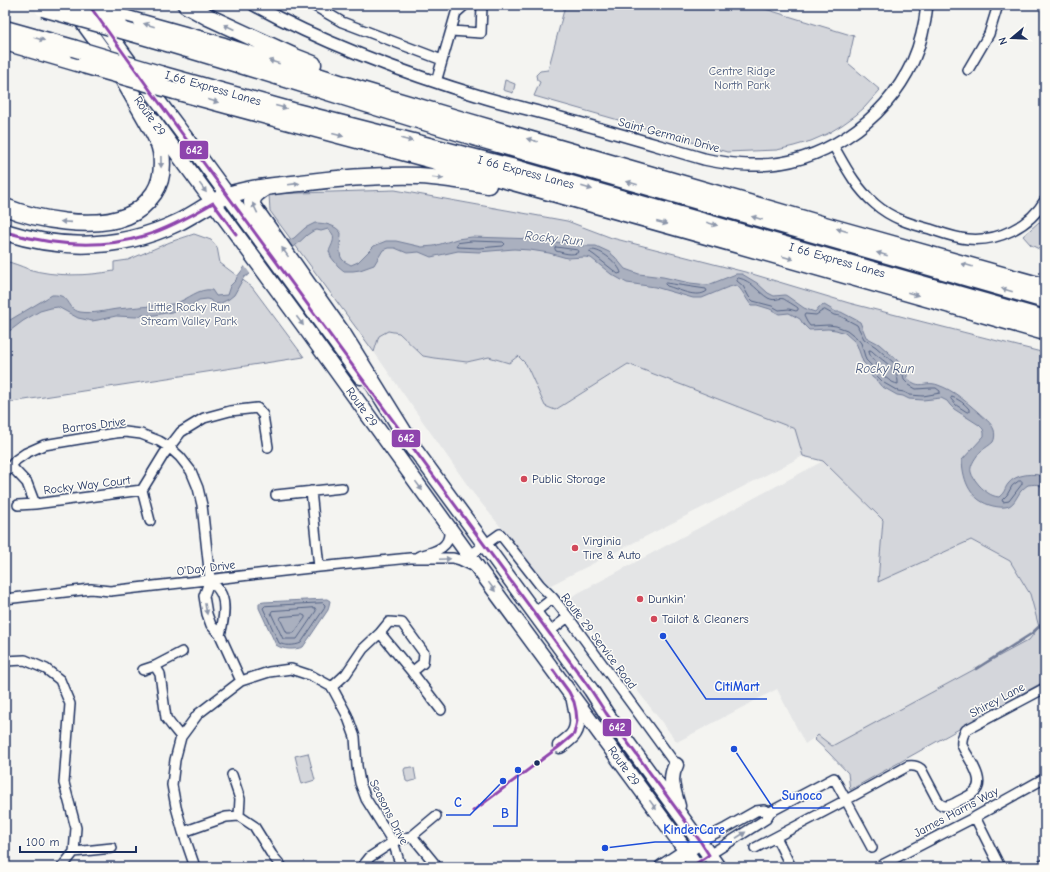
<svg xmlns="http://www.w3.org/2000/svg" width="1050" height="872" font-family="'Comic Neue',sans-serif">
  <rect width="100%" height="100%" fill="#f4f4f1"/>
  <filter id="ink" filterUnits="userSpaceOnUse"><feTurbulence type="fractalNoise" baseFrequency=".025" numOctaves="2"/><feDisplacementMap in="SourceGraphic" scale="8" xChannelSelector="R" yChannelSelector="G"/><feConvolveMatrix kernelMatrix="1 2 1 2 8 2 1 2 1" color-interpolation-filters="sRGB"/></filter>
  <g filter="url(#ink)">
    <path fill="#e4e5e6" d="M388 331 399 333 423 356 434 358 467 362 489 357 509 363 518 356 526 364 545 406 555 410 628 364 796 429 803 456 549 586 473 493 374 352 379 336Z
      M823 461 883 520 878 581 971 540 1010 561 1030 594 1039 627 1029 640 832 747 818 735 805 744 777 689 677 742 567 599Z"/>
    <path fill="#d4d6db" stroke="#78829c" d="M564 5H646L647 8 667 5H752L854 36 848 63 880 90 865 107 856 115 842 125 827 134 811 141 794 146 777 150 727 152 653 131 636 125 534 96 540 82 537 80 536 75 540 71 548 70 564 10Z
      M505 80 515 84 513 93 503 90Z
      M395 190 567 221 612 238 749 273 849 303 1045 353V681L850 790 848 773 828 752 814 739 818 735 832 746 1029 640 1039 627 1030 594 1010 561 971 540 878 582 883 520 823 461 803 456 795 429 628 364 555 410 545 406 526 364 518 356 509 363 489 357 467 362 434 358 423 356 399 333 388 331 379 336 374 352 270 211 269 194Z
      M1039 222 1045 224V252L1031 245 1023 236Z
      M194 234 211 240 217 247 220 263 252 287 304 357 5 403V261C13 263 21 266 28 269 55 277 87 276 114 271V262L128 260 170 242Z
      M308 753 315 780 302 784 295 756Z
      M412 767 414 768 416 779V780L408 782 406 781 404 770 405 768Z"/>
    <path fill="#aab0bf" stroke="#717c98" d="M315 223C324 223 336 225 341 233 341 240 338 254 342 259 344 262 348 263 351 265L358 262 374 246 386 241H396L422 247 434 246 457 239 472 237 536 239 582 246H596L609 252 615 257 625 269 639 274 663 277 690 283 708 285 736 274H742L757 283 768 293 774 296 785 295 787 296 804 308 809 310 815 312 819 307 824 305 826 306 836 312H841L860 322 866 337 879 344 897 360 907 372V378C921 391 924 380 938 385 955 391 965 401 978 412 984 418 991 422 994 430 995 433 995 439 993 442 990 445 985 448 981 451 977 455 969 466 971 472 972 477 976 481 979 485 985 491 990 496 999 497 1006 491 1004 489 1008 484 1015 474 1035 472 1045 477V493C1041 483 1038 484 1028 485 1025 487 1023 489 1021 491 1017 496 1015 503 1009 506 1004 508 998 507 993 506 971 501 963 482 962 460L984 436V433L983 429 979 425 954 409 950 405 947 401 941 398 923 400 909 399 903 396 897 395 881 386 877 381 872 377 868 367 863 362 857 345 854 341 845 333 836 330 828 329 809 330 803 324 800 319 789 313 779 314 770 309 757 305H751C746 299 742 289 736 285L726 288 702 298H693L655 287 627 283 611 274 591 258 585 257 567 258 549 253 530 250 514 249 479 252 458 251 431 257 419 252 407 253 395 248H388L383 250 374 265 360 270 353 271H344L338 266 331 257 329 251C333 242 337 236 328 229L321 231 317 230 313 231 307 235 293 248 283 250 253 269 249 275 244 277 234 295 229 299 221 303 215 304 210 300 207 299 199 300 189 307 177 311 155 315 146 316 143 315 136 317 116 316 98 320 92 321 78 318 58 307 51 308 40 311 23 321 11 330 5 332V323L52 295C72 294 66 309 80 312 94 314 103 311 117 309 128 308 139 307 151 306 159 303 168 306 176 303 189 299 198 288 212 290L216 296 227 295 230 286 236 280 237 277 250 260 276 243 290 240 294 238 305 228Z
      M327 599 330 601 328 610 303 647C295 650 283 650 276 645L259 608V603L264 602Z"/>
    <path fill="#f4f4f1" d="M287 239 294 250 277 254 256 268 251 275 244 265 248 259 275 241Z"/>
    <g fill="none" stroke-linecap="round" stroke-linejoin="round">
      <path stroke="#546385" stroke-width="1" d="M472 241 503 242 505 244 503 246 479 248 458 247 456 246 458 243Z
        M556 247 578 250 579 252C572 256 564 253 556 251L555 249Z
        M591 250C601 249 619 264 621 273L618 274 594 255 591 253 590 252Z
        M739 278C752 281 758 292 768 298 776 302 778 297 784 299 785 300 796 306 798 308V310L796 311 789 309 779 310 772 306 753 301 749 297 743 286 737 281V279Z
        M666 283 706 289 707 291C697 299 678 289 667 286L665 284Z
        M825 310 834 315 840 316 857 325 864 339 876 347 894 363 903 374 904 380 909 385 916 389 931 388H936L940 391V393L923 396 910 395 904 392 898 391 884 383 875 374 871 365 866 360 861 343 857 338 847 330 836 326 829 325 810 326 807 322 804 316 805 314 816 315 822 311Z
        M870 350 872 351C882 361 899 368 898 384 891 383 885 377 880 372 878 369 877 366 876 363 873 359 870 357 869 352Z
        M952 397C959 399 965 404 969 409V412H967L956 405 951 399Z
        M1019 481H1022V484L1009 501 1003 502 1002 500 1007 495 1012 486Z
        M323 603 325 605 324 609 301 643C295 646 284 646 279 643L263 608 265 606Z
        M315 608 316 610V611L297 639H283L271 613 272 611Z
        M303 615 305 616V618L294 633H287L280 619 281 617Z"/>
      <path stroke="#717c98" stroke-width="2.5" d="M976 669 1031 634 1045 621"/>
      <defs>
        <path id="minor" d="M313 5 342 22 442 60
          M451 31 481 33 482 5
          M968 70 989 34 998 5
          M436 82 456 13 465 5
          M833 145C845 166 856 188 875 204 891 218 910 224 930 229 942 233 955 238 968 239 998 242 1030 226 1045 200
          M11 466 27 483 35 504 142 490 164 454 181 432 204 418 230 411 257 408 263 415 268 447
          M5 473 16 460 26 453 44 445 115 433 125 432 141 434 159 441 169 447 180 457 191 471 198 488 202 505 210 579 204 596 207 614 211 625 220 635 241 681
          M142 490 150 521
          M311 491 319 567
          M276 495 342 488
          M18 505 35 504
          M419 556C434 552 454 547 448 527
          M469 556 500 534 540 585 553 598 568 617 676 765
          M210 579C214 584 220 590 222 596 226 606 223 624 220 635
          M5 599 91 589 110 591 319 567 410 558H453L460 560 475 567
          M534 613 553 598
          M549 632 568 617
          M5 661 25 660 46 669 60 680 70 704 64 783 76 828 74 852 62 867
          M155 666 160 674 166 718 172 726 181 737
          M143 670 155 666 182 652
          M412 672 423 663 424 653 402 623 389 622 380 633 412 672 441 710
          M332 687 346 674 363 649 380 633
          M232 775 240 799 239 816
          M975 817 1000 867
          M183 832 226 817 239 816 254 826 272 855 282 867
          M412 836 436 816
          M776 837 791 867
          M700 841 726 828 756 811 764 810 770 812
          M755 848 846 800 908 766C914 765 917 766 921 769L939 803C944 808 949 806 955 803 961 799 969 797 974 792 988 781 966 756 962 745 961 739 963 735 966 730L1045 688
          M74 852 112 848
          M709 855 766 819 770 812 834 778 872 848
          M195 867 183 832 176 807 172 785 175 760 181 737 198 714 241 681 269 672 291 669 312 676 332 687 347 715 355 737 357 766 360 783 366 799 393 842 401 867
          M362 867 370 857 393 842 412 836 435 864
          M878 867 975 817 1045 778
          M1039 867 1045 864"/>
        <path id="tertiary" d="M254 5C327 45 406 74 486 98 513 106 541 112 568 120 613 132 659 146 704 159 719 162 734 165 750 165 819 167 884 123 913 61 921 43 925 24 927 5"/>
        <path id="primary" d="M70 5 112 63
          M99 20 150 90 186 138 361 377
          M152 119 303 325 478 568 681 844 697 867
          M408 440 591 690 606 713 718 867
          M560 746C564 743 569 739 572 736 581 726 576 712 574 701
          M676 765C668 779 674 791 678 806
          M662 867 694 846"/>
        <path id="motorway" d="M186 5 208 17 295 57 313 64
          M120 17 224 46 365 91 466 121 828 226 1045 287
          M5 29 73 48
          M132 33C250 66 366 105 484 140L1045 300
          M5 42 84 65
          M163 75 296 112 511 167 1045 319
          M175 91C258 114 341 136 425 158 632 214 838 273 1045 332
          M266 187C258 192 249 197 253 207L342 333 414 449
          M5 207C37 220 94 230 127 216 138 212 147 203 154 193 162 181 163 166 161 152 159 140 152 130 146 119 138 105 130 91 122 77
          M5 232C64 251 123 249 179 222 197 213 216 198 235 193 256 187 279 185 301 183 340 178 379 175 419 176 441 177 465 181 488 185"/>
      </defs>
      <use href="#minor" stroke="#1b2f5e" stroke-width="12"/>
      <use href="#tertiary" stroke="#1b2f5e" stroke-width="14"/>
      <use href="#primary" stroke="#1b2f5e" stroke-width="17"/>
      <use href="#motorway" stroke="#1b2f5e" stroke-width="19"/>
      <use href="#minor" stroke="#fdfcf7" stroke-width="9"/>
      <use href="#tertiary" stroke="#fdfcf7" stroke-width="11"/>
      <use href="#primary" stroke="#fdfcf7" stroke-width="14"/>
      <use href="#motorway" stroke="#fdfcf7" stroke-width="16"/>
      <defs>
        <path id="motorway-bridge" d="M80 5 120 17
          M43 8 132 33
          M73 48 163 75
          M84 65 175 91"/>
      </defs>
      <use href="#motorway-bridge" stroke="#1b2f5e" stroke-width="19" stroke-linecap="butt"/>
      <use href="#motorway-bridge" stroke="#fdfcf7" stroke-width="16"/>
      <defs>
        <path id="bus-1" d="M89 5 150 90 591 690 606 713 700 841 709 855 691 867
          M5 232C51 245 98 250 144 236 168 229 191 216 213 203L236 234
          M473 811 560 746 574 734 577 721 576 711 574 702 569 692 553 670"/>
      </defs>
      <use href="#bus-1" stroke="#fdfcf7" stroke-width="6"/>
      <use href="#bus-1" stroke="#8e44ad" stroke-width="3"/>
    </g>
    <defs><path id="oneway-solid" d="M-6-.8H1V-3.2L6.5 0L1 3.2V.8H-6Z"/></defs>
    <g fill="#8c96aa">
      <use href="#oneway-solid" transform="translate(149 25) rotate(-164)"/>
      <use href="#oneway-solid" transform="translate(229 27) rotate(-155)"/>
      <use href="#oneway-solid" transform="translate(39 39) rotate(16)"/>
      <use href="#oneway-solid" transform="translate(274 62) rotate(-163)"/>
      <use href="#oneway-solid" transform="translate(213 101) rotate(16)"/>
      <use href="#oneway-solid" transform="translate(281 107) rotate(15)"/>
      <use href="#oneway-solid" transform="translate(338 135) rotate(15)"/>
      <use href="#oneway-solid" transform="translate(407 140) rotate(14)"/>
      <use href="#oneway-solid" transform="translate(532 140) rotate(-164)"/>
      <use href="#oneway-solid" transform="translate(161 162) rotate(89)"/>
      <use href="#oneway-solid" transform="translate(438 178) rotate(6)"/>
      <use href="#oneway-solid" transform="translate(632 183) rotate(-164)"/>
      <use href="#oneway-solid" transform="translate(294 184) rotate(-7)"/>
      <use href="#oneway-solid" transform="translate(203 188) rotate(54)"/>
      <use href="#oneway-solid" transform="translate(587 188) rotate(16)"/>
      <use href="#oneway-solid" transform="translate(255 208) rotate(-116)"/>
      <use href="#oneway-solid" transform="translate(757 218) rotate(-164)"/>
      <use href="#oneway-solid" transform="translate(66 222) rotate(-176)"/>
      <use href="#oneway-solid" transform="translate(662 223) rotate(15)"/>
      <use href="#oneway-solid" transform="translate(712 224) rotate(16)"/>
      <use href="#oneway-solid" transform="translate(842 230) rotate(-164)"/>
      <use href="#oneway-solid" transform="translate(285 252) rotate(-125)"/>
      <use href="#oneway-solid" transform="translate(882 254) rotate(-164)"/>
      <use href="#oneway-solid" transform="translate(788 258) rotate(16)"/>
      <use href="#oneway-solid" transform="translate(967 265) rotate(-164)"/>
      <use href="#oneway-solid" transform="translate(1007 290) rotate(-164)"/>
      <use href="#oneway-solid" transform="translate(913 294) rotate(16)"/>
      <use href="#oneway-solid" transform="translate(300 321) rotate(53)"/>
      <use href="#oneway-solid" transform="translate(419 486) rotate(54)"/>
      <use href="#oneway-solid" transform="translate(445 559) rotate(-2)"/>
      <use href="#oneway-solid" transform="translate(492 587) rotate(54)"/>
      <use href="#oneway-solid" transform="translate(206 609) rotate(79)"/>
      <use href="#oneway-solid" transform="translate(653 805) rotate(54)"/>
      <use href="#oneway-solid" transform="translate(741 835) rotate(-33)"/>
    </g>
  </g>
  <g fill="#d1495b" stroke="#fdfcf7" stroke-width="1.5">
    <circle cx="524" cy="479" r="4"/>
    <circle cx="575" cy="548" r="4"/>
    <circle cx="640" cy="599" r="4"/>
    <circle cx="654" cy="619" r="4"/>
  </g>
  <circle fill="#1b2f5e" stroke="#fdfcf7" stroke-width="1.5" cx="537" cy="763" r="3.5"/>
  <g text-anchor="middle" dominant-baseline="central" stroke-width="3" stroke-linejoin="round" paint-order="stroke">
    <g font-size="12" fill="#49597d" stroke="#fdfcf7">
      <text x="742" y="71">Centre Ridge<tspan x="742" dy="14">North Park</tspan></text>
      <text x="189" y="307">Little Rocky Run<tspan x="189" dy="14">Stream Valley Park</tspan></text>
    </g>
    <g font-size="12" fill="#1b2f5e" stroke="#fdfcf7">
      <text transform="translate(213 88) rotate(16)">I 66 Express Lanes</text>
      <text transform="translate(150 116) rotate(54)">Route 29</text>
      <text transform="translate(669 135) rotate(15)">Saint Germain Drive</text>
      <text transform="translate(526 172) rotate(15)">I 66 Express Lanes</text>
      <text transform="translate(837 260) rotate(16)">I 66 Express Lanes</text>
      <text transform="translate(362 407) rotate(54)">Route 29</text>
      <text transform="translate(94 425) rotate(-7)">Barros Drive</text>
      <text transform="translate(87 485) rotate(-7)">Rocky Way Court</text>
      <text transform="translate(206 568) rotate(-7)">O'Day Drive</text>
      <text transform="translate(599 641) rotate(53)">Route 29 Service Road</text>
      <text transform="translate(997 700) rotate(-28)">Shirey Lane</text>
      <text transform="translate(624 766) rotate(54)">Route 29</text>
      <text transform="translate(389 812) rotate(63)">Seasons Drive</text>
      <text transform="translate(956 812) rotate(-28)">James Harris Way</text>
    </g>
    <g font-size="12" fill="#1b2f5e" stroke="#fdfcf7" text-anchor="start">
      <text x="532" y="479">Public Storage</text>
      <text x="583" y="541">Virginia<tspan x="583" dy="14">Tire &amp; Auto</tspan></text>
      <text x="648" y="599">Dunkin'</text>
      <text x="662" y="619">Tailot &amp; Cleaners</text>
    </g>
    <g font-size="13" font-style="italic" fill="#46567b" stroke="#fdfcf7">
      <text transform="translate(554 238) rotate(6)">Rocky Run</text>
      <text x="885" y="368">Rocky Run</text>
    </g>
  </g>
  <path fill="none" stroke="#1d4ed8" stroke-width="1.5" d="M663 636L706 699H767M734 749L773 808H830M503 781L470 815H446M518 770L517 826H493M605 848L655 842H732"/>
  <g fill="#1d4ed8" stroke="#fdfcf7" stroke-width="1.5">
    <circle cx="663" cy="636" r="4"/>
    <circle cx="734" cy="749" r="4"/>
    <circle cx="503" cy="781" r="4"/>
    <circle cx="518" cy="770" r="4"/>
    <circle cx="605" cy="848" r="4"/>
  </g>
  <g font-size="13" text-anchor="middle" font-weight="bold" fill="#1d4ed8" stroke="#fdfcf7" stroke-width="3" stroke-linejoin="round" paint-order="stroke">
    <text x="737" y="691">CitiMart</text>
    <text x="802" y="800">Sunoco</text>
    <text x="458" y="807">C</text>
    <text x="505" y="818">B</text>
    <text x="694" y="834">KinderCare</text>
  </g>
  <g stroke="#fdfcf7" stroke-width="1.5">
    <rect x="179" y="140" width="30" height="20" rx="4" fill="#8e44ad"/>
    <rect x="391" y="429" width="30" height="19" rx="4" fill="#8e44ad"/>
    <rect x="602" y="718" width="30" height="19" rx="4" fill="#8e44ad"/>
  </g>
  <g font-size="11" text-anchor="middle" font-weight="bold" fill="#fff">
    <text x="194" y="154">642</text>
    <text x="406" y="442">642</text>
    <text x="617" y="731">642</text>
  </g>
  <rect width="1050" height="872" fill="none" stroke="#fdfcf7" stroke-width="20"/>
  <rect x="10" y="10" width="1030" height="852" fill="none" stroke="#1b2f5e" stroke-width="1.5" filter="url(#ink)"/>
  <g transform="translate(1012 38) rotate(251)" stroke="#fdfcf7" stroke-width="3" paint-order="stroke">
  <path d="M0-3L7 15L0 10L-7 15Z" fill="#1b2f5e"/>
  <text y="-6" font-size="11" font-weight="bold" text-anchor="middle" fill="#1b2f5e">N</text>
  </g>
  <path d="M20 846v6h116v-6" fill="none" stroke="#1b2f5e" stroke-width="2"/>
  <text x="26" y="846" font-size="12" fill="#1b2f5e" stroke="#fdfcf7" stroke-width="3" paint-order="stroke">100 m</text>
</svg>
